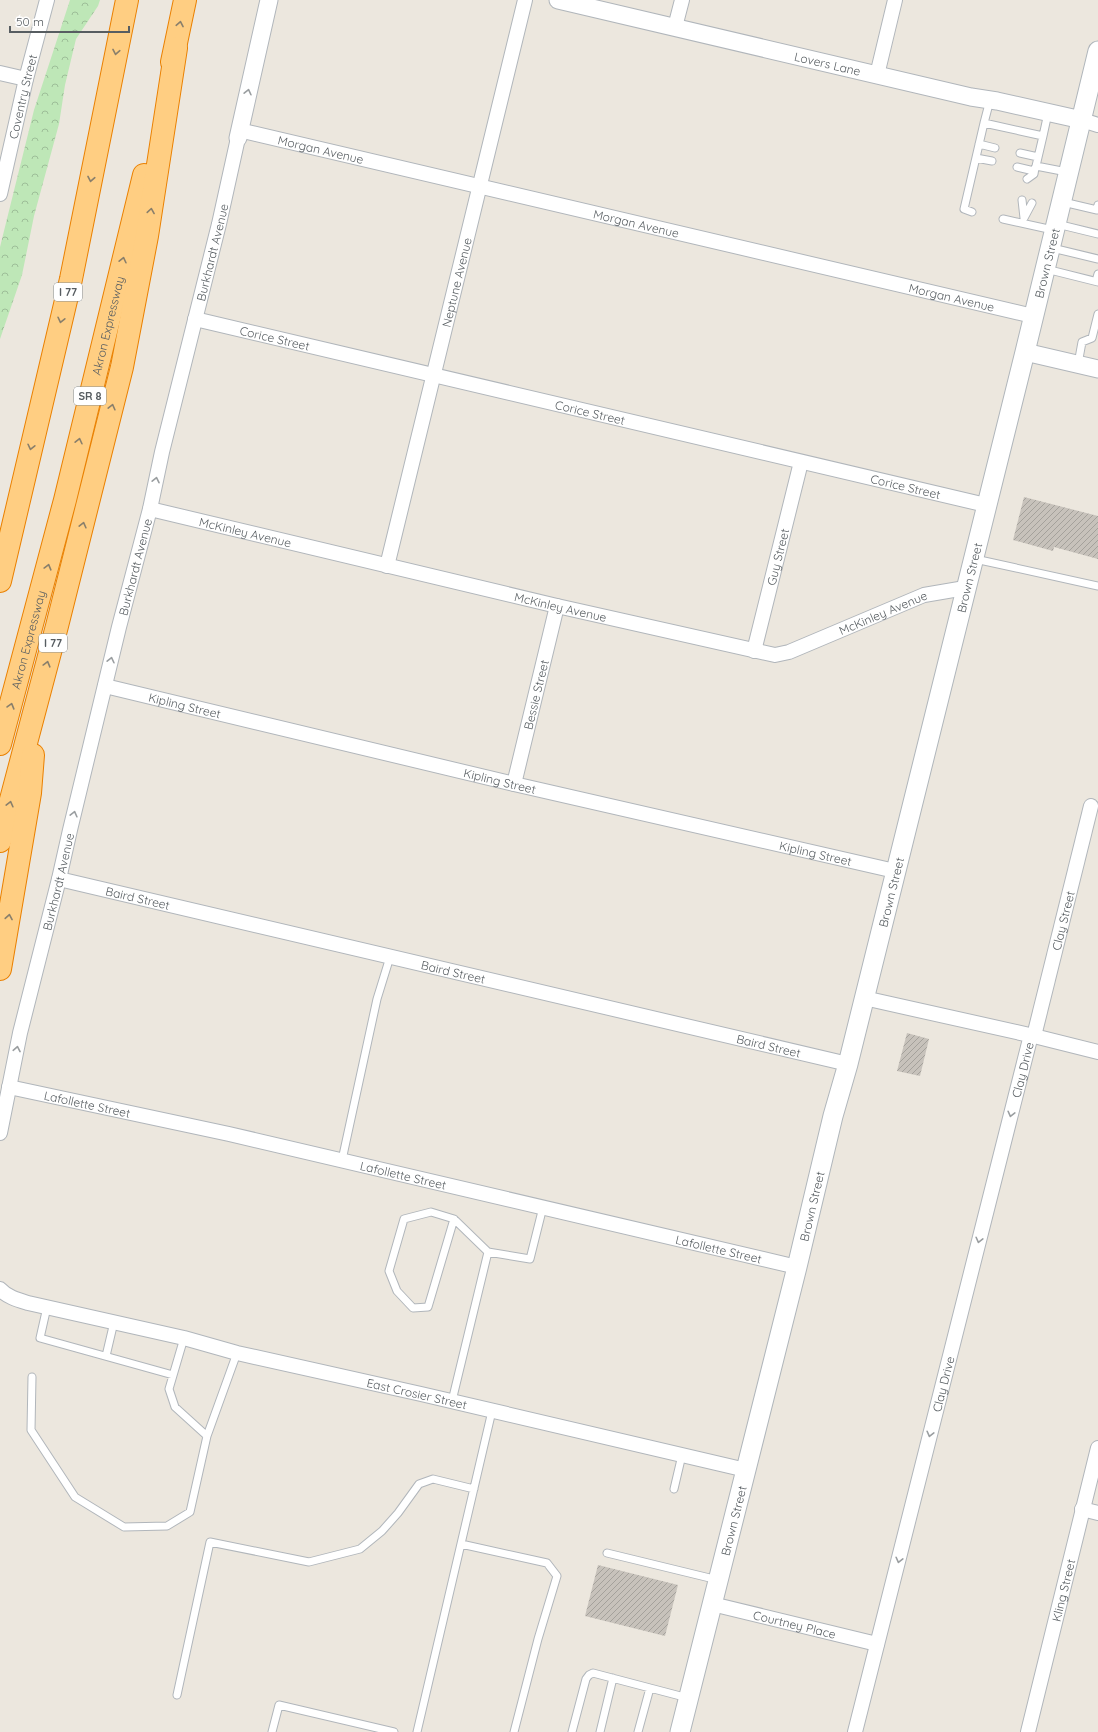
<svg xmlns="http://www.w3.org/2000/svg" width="1098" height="1732" font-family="Quicksand,sans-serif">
  <defs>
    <pattern id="forest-crowns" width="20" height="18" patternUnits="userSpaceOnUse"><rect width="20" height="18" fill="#bee7b7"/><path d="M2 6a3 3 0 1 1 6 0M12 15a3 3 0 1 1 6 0" fill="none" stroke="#9dbe98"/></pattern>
    <pattern id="building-hatch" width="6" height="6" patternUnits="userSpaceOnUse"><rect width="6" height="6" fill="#c7c2bb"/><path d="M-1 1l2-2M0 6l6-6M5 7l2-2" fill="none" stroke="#a4a19b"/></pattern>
  </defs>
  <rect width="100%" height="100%" fill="#ece7de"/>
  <path fill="url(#forest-crowns)" d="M70 0H100L98 6 76 39 65 85 59 124 34 216 22 275 0 339V247L34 110Z"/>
  <path fill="url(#building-hatch)" d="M1024 497 1098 516V559L1054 547 1053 551 1013 540Z
    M907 1033 929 1039 920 1076 897 1071Z
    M598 1565 678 1585 665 1636 585 1616Z"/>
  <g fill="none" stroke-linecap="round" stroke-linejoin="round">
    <defs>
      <path id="service" d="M990 100 984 123 1043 136 1048 113
        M1043 136 1036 166 1067 172
        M979 144 995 148
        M1020 153 1038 157
        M976 158 992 161
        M1017 167 1034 171
        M1027 179 1034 174 1035 168
        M1022 200 1024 218 1032 203
        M1063 202 1097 210 1098 205
        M972 212 964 209 984 123
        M1003 219 1053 230
        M1057 224 1098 234
        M1052 248 1098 259
        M1046 269 1098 282
        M1096 281 1098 274
        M1078 364 1082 342 1092 338 1098 314
        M975 559 1098 586
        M342 1160 377 999 390 957
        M454 1219 428 1307 413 1308 397 1291 389 1271 404 1219 431 1212 454 1219 488 1252
        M47 1307 40 1338 173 1375
        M106 1356 114 1322
        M32 1377 31 1430 75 1497 124 1527 167 1526 190 1512 207 1436 175 1407 169 1389 184 1338
        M452 1401 488 1252 530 1259 543 1207
        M207 1436 237 1353
        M674 1489 682 1455
        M461 1544 547 1563 557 1576 538 1639 514 1732
        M607 1553 718 1580
        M177 1695 210 1542 309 1562 360 1549 382 1531 398 1513 419 1484 433 1479 474 1489
        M272 1732 279 1705 394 1732
        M417 1732 492 1411
        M572 1732 586 1679 589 1675 593 1673 688 1698
        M600 1732 613 1678
        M638 1732 650 1688"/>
      <g id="minor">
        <path d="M675 27 682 0"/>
        <path d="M0 73 26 79"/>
        <path d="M877 75 895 0"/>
        <path d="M1082 120 1098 125"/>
        <path id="s1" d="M239 130 1033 316"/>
        <path id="s2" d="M0 194 26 79 47 0"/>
        <path id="s3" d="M195 319 986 505"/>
        <path id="s4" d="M150 509 557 606 775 655 789 652 924 595 965 588"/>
        <path id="s5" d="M387 566 525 0"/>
        <path id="s6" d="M754 651 801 462"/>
        <path id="s7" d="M105 686 514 784 895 871"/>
        <path id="s8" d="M514 784 557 606"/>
        <path id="s9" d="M59 879 848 1064"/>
        <path d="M864 998 1034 1036 1098 1052"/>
        <path id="s10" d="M1034 1036 1091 806"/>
        <path id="s11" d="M9 1087 229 1134 797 1267"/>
        <path id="s12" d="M0 1133 20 1033 59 879 70 830 119 627 150 509 162 452 219 224 238 138"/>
        <path id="s13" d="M0 1289C7 1297 18 1300 28 1303L184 1338 237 1353 421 1394 746 1470"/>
        <path d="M1082 1509 1098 1513"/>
        <path id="s14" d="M712 1604 877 1644"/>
        <path id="s15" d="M855 1732 1031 1035"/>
        <path id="s16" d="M1028 1732 1098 1448"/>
      </g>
      <g id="tertiary">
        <path id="s17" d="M558 0 971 97 997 101 1082 120"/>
        <path d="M238 138 269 0"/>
        <path d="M1025 352 1098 369"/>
      </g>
      <g id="secondary">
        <path id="s18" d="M680 1732 797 1267 833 1116 848 1064 1025 352 1098 51"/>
      </g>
      <g id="motorway">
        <path d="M172 62 185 0"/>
        <path d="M0 581 71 279 127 0"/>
        <path id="s19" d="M0 744 65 500 144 175"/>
        <path d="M0 841 57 626 122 367 147 236 176 48"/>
        <path d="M0 969 30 793 33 755"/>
      </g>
    </defs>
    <use href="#service" stroke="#b1b6bb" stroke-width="9"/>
    <use href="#minor" stroke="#b1b6bb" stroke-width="16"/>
    <use href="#tertiary" stroke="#b1b6bb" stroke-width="19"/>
    <use href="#secondary" stroke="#b0b6bb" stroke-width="21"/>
    <use href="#motorway" stroke="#ea8000" stroke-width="24"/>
    <use href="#service" stroke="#fff" stroke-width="7"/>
    <use href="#minor" stroke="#fff" stroke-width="14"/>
    <use href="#tertiary" stroke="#fff" stroke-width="17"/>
    <use href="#secondary" stroke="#fff" stroke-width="19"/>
    <use href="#motorway" stroke="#ffce82" stroke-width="22"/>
  </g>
  <defs><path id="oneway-chevron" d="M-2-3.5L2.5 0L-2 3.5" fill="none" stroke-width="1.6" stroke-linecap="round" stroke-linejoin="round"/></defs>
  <g stroke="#897f6b">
    <use href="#oneway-chevron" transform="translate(180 24) rotate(-79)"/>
    <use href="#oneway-chevron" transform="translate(116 52) rotate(101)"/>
    <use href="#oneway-chevron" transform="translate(91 179) rotate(101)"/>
    <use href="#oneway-chevron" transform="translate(151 211) rotate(-81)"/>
    <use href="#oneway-chevron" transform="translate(123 260) rotate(-77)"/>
    <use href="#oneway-chevron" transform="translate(61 320) rotate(103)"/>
    <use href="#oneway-chevron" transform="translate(112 407) rotate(-76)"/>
    <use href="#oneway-chevron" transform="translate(79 441) rotate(-77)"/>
    <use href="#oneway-chevron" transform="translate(31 447) rotate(103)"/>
    <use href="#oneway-chevron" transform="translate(83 525) rotate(-76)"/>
    <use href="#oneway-chevron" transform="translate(48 567) rotate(-75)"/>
    <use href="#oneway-chevron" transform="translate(47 664) rotate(-75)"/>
    <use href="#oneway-chevron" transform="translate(11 706) rotate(-74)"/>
    <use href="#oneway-chevron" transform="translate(10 804) rotate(-76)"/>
    <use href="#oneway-chevron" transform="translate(9 917) rotate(-80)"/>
  </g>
  <g stroke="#9a9ea0">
    <use href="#oneway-chevron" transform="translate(248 92) rotate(-77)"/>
    <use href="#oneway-chevron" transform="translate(156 480) rotate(-78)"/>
    <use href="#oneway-chevron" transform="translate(111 660) rotate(-77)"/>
    <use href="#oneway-chevron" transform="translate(74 814) rotate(-76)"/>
    <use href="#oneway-chevron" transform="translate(17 1049) rotate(-79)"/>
    <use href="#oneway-chevron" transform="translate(1011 1114) rotate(104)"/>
    <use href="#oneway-chevron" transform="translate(979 1240) rotate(104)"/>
    <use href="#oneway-chevron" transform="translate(930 1434) rotate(104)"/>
    <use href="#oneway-chevron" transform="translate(899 1560) rotate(104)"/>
  </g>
  <g text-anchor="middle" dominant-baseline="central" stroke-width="3" stroke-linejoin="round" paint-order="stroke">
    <g fill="#fff" stroke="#898e90" stroke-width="1">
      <rect x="54" y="283" width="28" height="18" rx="3"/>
      <rect x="74" y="387" width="32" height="18" rx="3"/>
      <rect x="39" y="634" width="28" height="18" rx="3"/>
    </g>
    <g font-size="11" font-weight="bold" fill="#575d61">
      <text x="68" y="292">I 77</text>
      <text x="90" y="396">SR 8</text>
      <text x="53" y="643">I 77</text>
    </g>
    <g font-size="12" fill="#575d61" stroke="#fff">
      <text stroke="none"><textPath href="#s17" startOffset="277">Lovers Lane</textPath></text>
      <text stroke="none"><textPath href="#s2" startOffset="100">Coventry Street</textPath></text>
      <text stroke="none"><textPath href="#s1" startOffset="84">Morgan Avenue</textPath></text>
      <text stroke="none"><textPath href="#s1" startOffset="408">Morgan Avenue</textPath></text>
      <text stroke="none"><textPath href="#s12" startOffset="906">Burkhardt Avenue</textPath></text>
      <text stroke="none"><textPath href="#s18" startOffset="1514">Brown Street</textPath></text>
      <text stroke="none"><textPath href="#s5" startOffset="292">Neptune Avenue</textPath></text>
      <text stroke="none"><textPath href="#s1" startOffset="732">Morgan Avenue</textPath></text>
      <text stroke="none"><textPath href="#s19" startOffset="432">Akron Expressway</textPath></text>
      <text stroke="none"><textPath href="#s3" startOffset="82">Corice Street</textPath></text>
      <text stroke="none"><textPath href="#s3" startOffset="406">Corice Street</textPath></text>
      <text stroke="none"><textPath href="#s3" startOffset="730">Corice Street</textPath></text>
      <text stroke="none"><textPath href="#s4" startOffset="98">McKinley Avenue</textPath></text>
      <text stroke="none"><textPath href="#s6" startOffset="97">Guy Street</textPath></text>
      <text stroke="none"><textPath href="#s12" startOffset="582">Burkhardt Avenue</textPath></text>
      <text stroke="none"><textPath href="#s18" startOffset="1190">Brown Street</textPath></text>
      <text stroke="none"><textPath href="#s4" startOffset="422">McKinley Avenue</textPath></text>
      <text stroke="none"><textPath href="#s4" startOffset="758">McKinley Avenue</textPath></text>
      <text stroke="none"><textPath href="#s19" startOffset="108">Akron Expressway</textPath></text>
      <text stroke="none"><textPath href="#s8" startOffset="92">Bessie Street</textPath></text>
      <text stroke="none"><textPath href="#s7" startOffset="82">Kipling Street</textPath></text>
      <text stroke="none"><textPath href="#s7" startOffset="406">Kipling Street</textPath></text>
      <text stroke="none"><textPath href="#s7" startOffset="730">Kipling Street</textPath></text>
      <text stroke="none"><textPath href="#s12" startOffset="258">Burkhardt Avenue</textPath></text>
      <text stroke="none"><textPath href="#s18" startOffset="866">Brown Street</textPath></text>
      <text stroke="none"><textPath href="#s9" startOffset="81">Baird Street</textPath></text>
      <text stroke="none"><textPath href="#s10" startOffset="119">Clay Street</textPath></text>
      <text stroke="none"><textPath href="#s9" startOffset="405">Baird Street</textPath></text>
      <text stroke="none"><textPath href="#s9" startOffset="729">Baird Street</textPath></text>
      <text stroke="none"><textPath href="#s15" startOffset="683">Clay Drive</textPath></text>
      <text stroke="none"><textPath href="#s11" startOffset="80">Lafollette Street</textPath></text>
      <text stroke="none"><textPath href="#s11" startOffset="404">Lafollette Street</textPath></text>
      <text stroke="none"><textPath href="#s18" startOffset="542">Brown Street</textPath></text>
      <text stroke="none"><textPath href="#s11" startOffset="728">Lafollette Street</textPath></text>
      <text stroke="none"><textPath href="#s15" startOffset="359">Clay Drive</textPath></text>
      <text stroke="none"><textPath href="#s13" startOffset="431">East Crosier Street</textPath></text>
      <text stroke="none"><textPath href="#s18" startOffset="218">Brown Street</textPath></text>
      <text stroke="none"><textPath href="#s16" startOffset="146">Kling Street</textPath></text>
      <text stroke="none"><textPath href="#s14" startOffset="85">Courtney Place</textPath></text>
    </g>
  </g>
  <path d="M10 26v6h119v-6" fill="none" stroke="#575d61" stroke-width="2"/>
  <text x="16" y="26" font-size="12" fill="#575d61" stroke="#ffffff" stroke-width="3" paint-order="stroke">50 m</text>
</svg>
